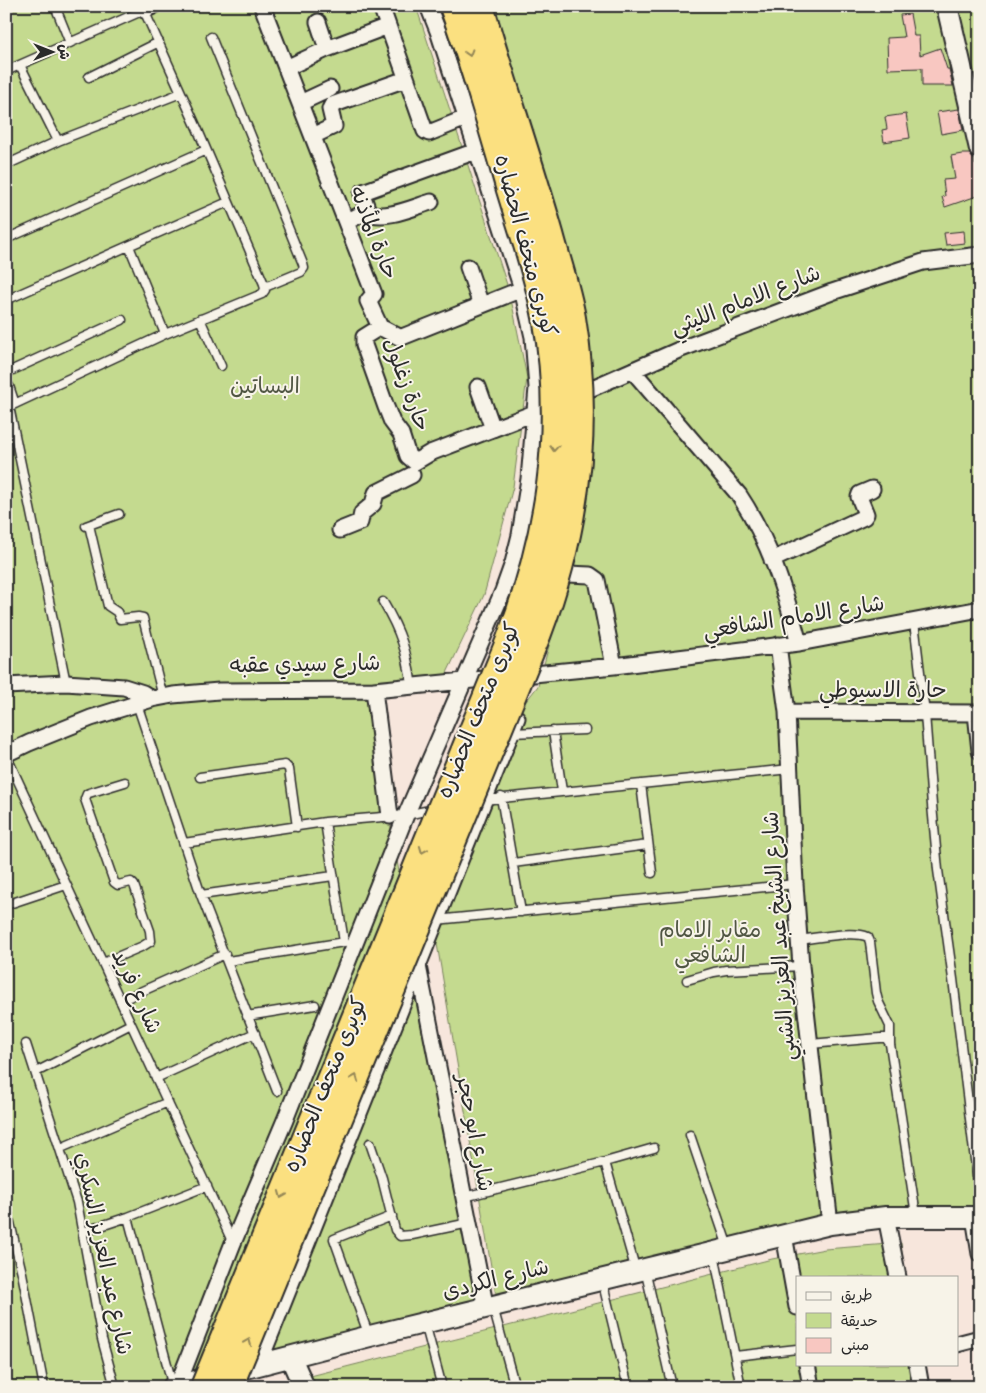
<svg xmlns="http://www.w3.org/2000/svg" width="986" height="1393" font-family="'Indie Flower','Playpen Sans Arabic',sans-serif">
  <rect width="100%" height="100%" fill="#f7e6dc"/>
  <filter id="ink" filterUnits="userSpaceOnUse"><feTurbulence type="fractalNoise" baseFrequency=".02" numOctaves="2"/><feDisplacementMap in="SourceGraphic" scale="10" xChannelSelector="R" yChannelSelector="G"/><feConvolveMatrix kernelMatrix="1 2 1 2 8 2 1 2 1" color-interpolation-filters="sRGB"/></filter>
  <g filter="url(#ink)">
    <path fill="#c4da8f" stroke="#78825d" d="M6 6H416L510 294 527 378 513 487 484 595 446 675 365 686 479 1308 146 1387H6Z
      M490 6H939L980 174V1216L879 1215 497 1302 432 914 509 723 538 686 588 502 587 409Z
      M952 6H980V131Z
      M901 1243 904 1277H797V1364H911L913 1387H267L772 1259 825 1249Z"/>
    <path fill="#f8c7c1" stroke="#2b2b2b" d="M910 14 914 36H919L920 55 940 48 947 69H949L953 86H922V68L888 69 887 38 904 37 900 15Z
      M959 109 963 130 941 134 937 112Z
      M906 114 910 138 884 142 882 130 887 129 885 117Z
      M962 154H970L974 159 975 165 977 164 980 195 945 207 942 197 945 196 943 180 955 179 951 156Z
      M964 231 965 243 946 245 944 233Z"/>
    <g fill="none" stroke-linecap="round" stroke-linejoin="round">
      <defs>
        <path id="lane" d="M55 6 70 43
          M211 37 303 264 304 268 301 272 265 287
          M20 65 58 141
          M6 71 144 10
          M89 77 159 42
          M6 165 58 141 181 93
          M6 239 206 150
          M129 246 165 334
          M6 300 228 202
          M200 319 221 366
          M6 373 122 320
          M6 384 9 386 15 404
          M9 406 66 683
          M6 408 165 334 262 294 265 290 264 284 197 128 143 8
          M89 525 108 606 117 612 120 619 138 617 143 618 163 697
          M86 526 119 514
          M383 602C401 632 407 652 412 687
          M914 622 925 714 932 805 938 870 953 979 980 1201
          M137 704 201 895 277 1091
          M553 731 562 791
          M511 733 585 730
          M6 755 232 1241
          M200 777 285 765 289 769 297 827
          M641 784 652 873
          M501 797 521 912
          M483 800 790 769
          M184 843 325 822 406 815 435 809
          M513 863 648 845
          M201 895 333 876
          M6 905 66 885
          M436 920 795 884
          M799 940C817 938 853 930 868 937L870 942 876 993 878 1001 890 1026V1044
          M228 961 344 942 325 822
          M103 963 143 946 151 941 150 931 134 885 131 882 118 885 114 882 85 799 87 794 89 793 125 782
          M687 980 714 972 726 970 801 966
          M120 1001 225 954
          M247 1016 315 1005
          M26 1044 77 1202 102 1339 115 1387
          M810 1044 880 1038H886L890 1044 916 1215
          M36 1072 131 1024
          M156 1078 255 1033
          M690 1135 728 1247
          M370 1143 382 1178 395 1230 400 1236 412 1235 469 1223
          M61 1148 168 1102
          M605 1162 636 1271
          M464 1197 605 1162 654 1148
          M6 1206 22 1273 44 1387
          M128 1217 173 1387
          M83 1232 128 1217 207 1186
          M714 1254 741 1387
          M645 1269 672 1387
          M602 1280 628 1387
          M493 1307 515 1387
          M425 1323 442 1387
          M369 1336 334 1239 392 1216
          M735 1356 797 1349"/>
        <path id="street" d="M262 6 374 294 368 301 380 327 399 337H402L522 289
          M381 6 425 131 429 133 466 118
          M144 10 153 6
          M318 22 327 49
          M286 68 327 49 388 26
          M300 103 330 89
          M313 136 334 126 330 109 332 105 406 79
          M367 212C384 221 414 207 431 202
          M346 222 368 211 362 194 363 192 476 151
          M468 267 481 305
          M380 327 364 337V345L386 407 392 422 401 434 408 456 415 462 430 453 542 410
          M633 371 739 495C769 540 785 591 799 643
          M478 387 493 429
          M574 396 681 349 832 292 923 262 980 255
          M340 530 360 522 362 513 373 504 376 493 412 475
          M772 560 864 517 866 514 859 497 860 494 872 489
          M568 574 590 575 597 580 614 666
          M778 645 787 712 795 884 801 966 830 1224
          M6 686 66 683 124 687 143 693 152 699
          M374 690 390 816
          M787 712 980 713
          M976 713 980 751
          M6 754 29 743 91 718 152 699 173 695 219 691 374 690 614 666 799 643 980 609
          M418 966 486 1309
          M886 1217 898 1277
          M974 1217 980 1254
          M784 1235 797 1307
          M957 1344 980 1338
          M807 1364 811 1387
          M917 1364 921 1387
          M258 1366 517 718
          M177 1387 233 1243 285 1120 406 815 503 591 513 563 520 535 529 479 537 388 533 337 522 289 438 31 428 6"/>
        <path id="secondary" d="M947 6 980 149
          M291 1358 304 1387
          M173 1387 370 1336 830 1224 886 1217H980"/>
      </defs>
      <use href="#lane" stroke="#2b2b2b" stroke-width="11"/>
      <use href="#street" stroke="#2b2b2b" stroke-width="19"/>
      <use href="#secondary" stroke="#2b2b2b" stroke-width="24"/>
      <use href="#lane" stroke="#f7f3e8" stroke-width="8"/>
      <use href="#street" stroke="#f7f3e8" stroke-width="15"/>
      <use href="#secondary" stroke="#f7f3e8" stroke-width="20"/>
      <defs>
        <path id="highway-bridge" d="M204 1387 509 642C549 537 567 430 546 317 537 271 521 227 508 183 491 124 474 64 453 6
          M229 1387 538 633C576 532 590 425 572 318 567 289 557 261 550 234 528 157 502 82 480 6"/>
      </defs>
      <use href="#highway-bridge" stroke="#2b2b2b" stroke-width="30" stroke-linecap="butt"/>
      <use href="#highway-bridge" stroke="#fbe080" stroke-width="26"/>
    </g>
    <defs><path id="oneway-chevron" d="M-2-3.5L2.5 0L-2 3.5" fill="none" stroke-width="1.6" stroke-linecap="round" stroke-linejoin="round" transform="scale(1.25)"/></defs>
    <g stroke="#938656">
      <use href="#oneway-chevron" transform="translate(469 53) rotate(73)"/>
      <use href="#oneway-chevron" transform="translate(554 448) rotate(94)"/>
      <use href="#oneway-chevron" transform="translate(423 850) rotate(112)"/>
      <use href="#oneway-chevron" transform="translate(355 1078) rotate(-68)"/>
      <use href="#oneway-chevron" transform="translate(282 1195) rotate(112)"/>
      <use href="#oneway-chevron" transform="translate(248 1342) rotate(-68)"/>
    </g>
  </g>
  <g text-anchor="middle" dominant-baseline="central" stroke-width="4" stroke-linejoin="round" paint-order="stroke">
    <g font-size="22" fill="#2b2b2b" stroke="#f7f3e8">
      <text transform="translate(372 233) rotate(69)">حارة المأذنه</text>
      <text transform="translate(524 246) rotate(75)">كوبرى متحف الحضاره</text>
      <text transform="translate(746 302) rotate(-21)">شارع الامام الليثي</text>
      <text transform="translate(405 385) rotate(70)">حارة زغلول</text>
      <text transform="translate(794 619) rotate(-9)">شارع الامام الشافعي</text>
      <text transform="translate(305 666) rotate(-1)">شارع سيدي عقبه</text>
      <text x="883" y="692">حارة الاسيوطي</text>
      <text transform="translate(480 711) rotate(-68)">كوبرى متحف الحضاره</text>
      <text transform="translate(781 936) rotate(-94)">شارع الشيخ عبد العزيز الشبي</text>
      <text transform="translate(135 992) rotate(65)">شارع فريد</text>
      <text transform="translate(327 1085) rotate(-68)">كوبرى متحف الحضاره</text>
      <text transform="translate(473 1133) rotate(79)">شارع ابو حجر</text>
      <text transform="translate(102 1254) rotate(78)">شارع عبد العزيز السكري</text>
      <text transform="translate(496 1281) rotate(-14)">شارع الكردى</text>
    </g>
    <g font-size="22" fill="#515744" stroke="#f7f3e8">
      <text x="265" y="388">البساتين</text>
      <text x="710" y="932">مقابر الامام<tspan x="710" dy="25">الشافعي</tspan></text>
    </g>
  </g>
  <rect width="986" height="1393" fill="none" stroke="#f7f3e8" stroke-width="25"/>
  <rect x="12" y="12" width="961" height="1368" fill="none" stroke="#2b2b2b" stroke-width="2" filter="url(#ink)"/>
  <rect x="796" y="1276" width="162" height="90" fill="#f7f3e8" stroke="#a5a39c"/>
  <rect x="806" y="1292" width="25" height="8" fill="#f7f3e8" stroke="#a5a39c"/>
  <text x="841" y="1300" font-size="15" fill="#2b2b2b">طريق</text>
  <rect x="806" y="1313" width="25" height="15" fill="#c4da8f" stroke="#a5a39c"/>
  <text x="841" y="1326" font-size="15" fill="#2b2b2b">حديقة</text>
  <rect x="806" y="1338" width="25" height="15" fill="#f8c7c1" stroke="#a5a39c"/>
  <text x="841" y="1350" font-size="15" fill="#2b2b2b">مبنى</text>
  <g transform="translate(52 52) rotate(90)" stroke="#f7f3e8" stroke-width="4" paint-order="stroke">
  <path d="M0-4L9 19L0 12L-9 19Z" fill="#2b2b2b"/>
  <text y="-8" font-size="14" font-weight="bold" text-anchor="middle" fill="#2b2b2b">ش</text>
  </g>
</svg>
